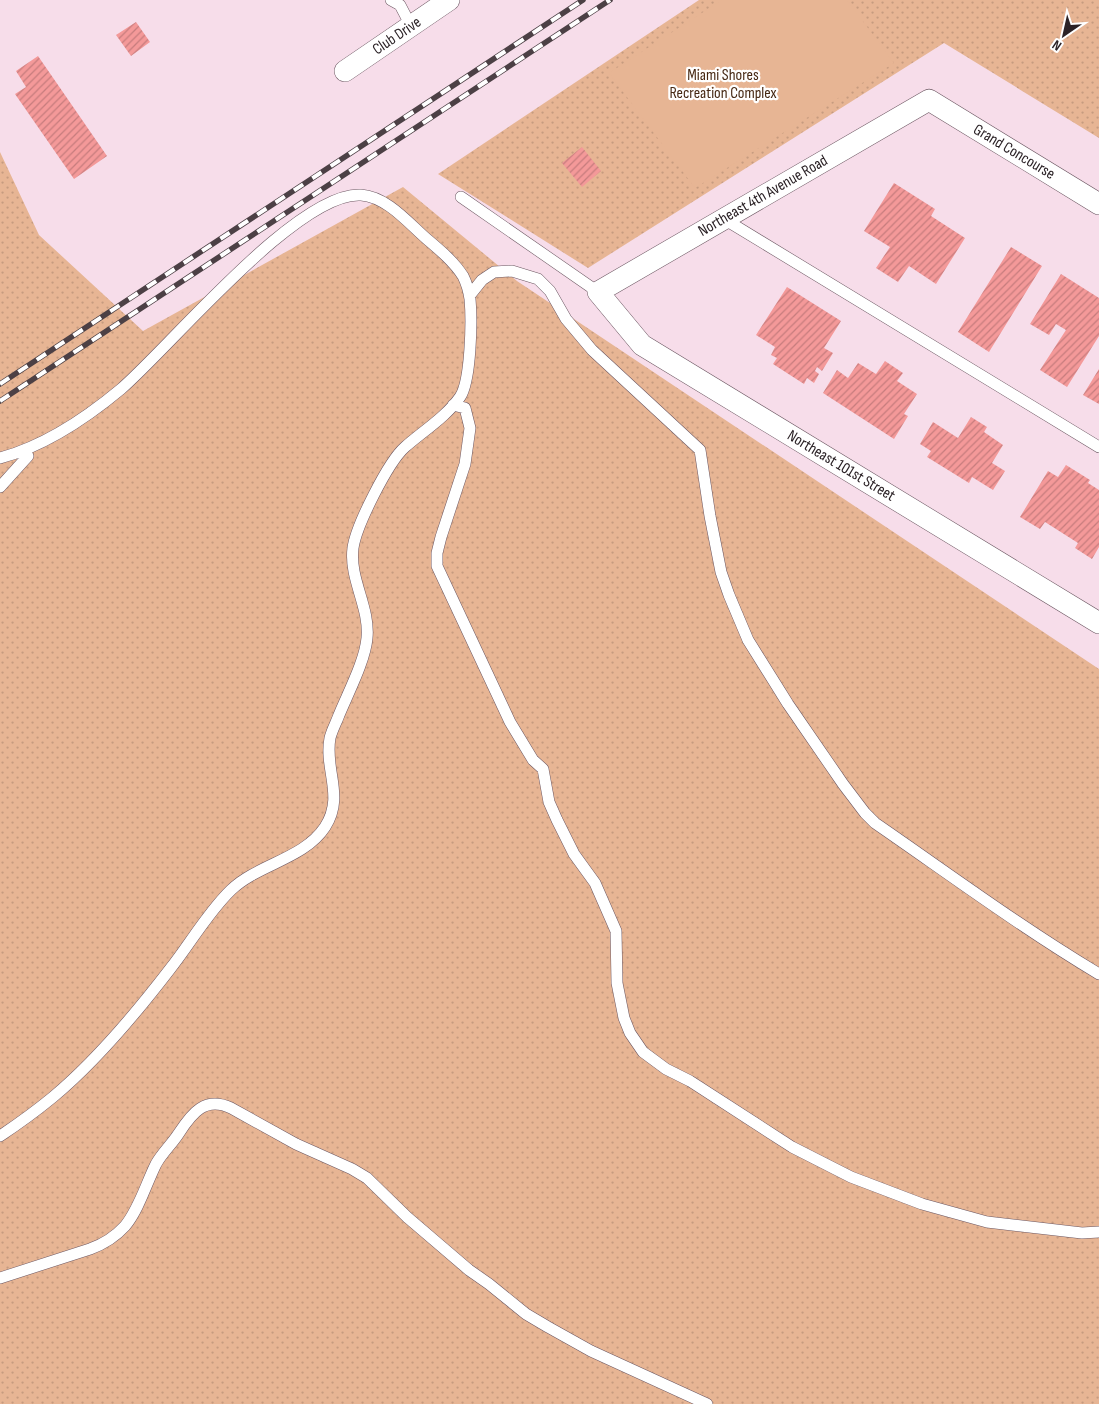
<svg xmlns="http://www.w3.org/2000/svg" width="1099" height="1404" font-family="'Sofia Sans Condensed',sans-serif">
  <defs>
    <pattern id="grass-dots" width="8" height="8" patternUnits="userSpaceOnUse" patternTransform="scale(1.25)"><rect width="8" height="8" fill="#e7b594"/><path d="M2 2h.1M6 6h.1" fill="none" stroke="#c69b7f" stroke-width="1.8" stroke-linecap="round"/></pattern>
    <pattern id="building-hatch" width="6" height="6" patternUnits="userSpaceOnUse" patternTransform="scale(1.25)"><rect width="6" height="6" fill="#f49999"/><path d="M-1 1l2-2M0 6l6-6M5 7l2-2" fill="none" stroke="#c67c7d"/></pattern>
  </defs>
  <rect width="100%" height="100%" fill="#f7ddea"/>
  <path fill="url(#grass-dots)" d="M699 0H1099V138L944 43 588 268 438 174Z
    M0 152 39 235 143 331 403 187 517 281 1099 669V1404H0Z"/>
  <path fill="#e7b594" d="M722 0H847L894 63 695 188 609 73Z"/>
  <path fill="url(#building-hatch)" d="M136 22 150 42 131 56 116 35Z
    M38 56 107 156 74 179 15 94 26 87 16 71Z
    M582 147 601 171 582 187 562 163Z
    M894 183 935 209 931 216 965 238 936 284 909 266 898 282 876 268 890 247 864 231Z
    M1011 247 1042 266 989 352 958 332Z
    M1061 274 1099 298V336L1067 387 1040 370 1066 330 1056 324 1049 335 1030 324Z
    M787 287 841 321 824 348 833 353 822 371 817 367 815 371 819 374 814 383 807 378 804 384 773 364 777 358 771 355 775 347 756 335Z
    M885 361 903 373 897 381 917 394 904 414 908 416 894 439 823 393 837 370 848 378 858 363 876 374Z
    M1099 369V404L1083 395Z
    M971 417 987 427 984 432 1003 445 992 463 1005 471 993 490 972 477 969 483 927 457 931 451 920 444 933 422 958 438Z
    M1066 465 1090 480 1088 483 1099 490V547L1092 559 1075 548 1078 543 1045 522 1040 529 1020 517 1048 471 1058 477Z"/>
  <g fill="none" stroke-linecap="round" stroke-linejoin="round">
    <defs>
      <path id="service" d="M391 0 400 5 411 26
        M461 197 598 292
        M724 219 1099 447
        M470 295 482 280 494 272 512 271 538 279 550 291 566 319 592 350 700 450 710 516 721 572 729 595 748 640 788 704 843 784 865 813 875 823C949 874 1022 928 1099 974
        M453 405 465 408 470 428 465 464 441 537 437 553V566L510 722 533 760 543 769 549 802 557 820 574 854 595 883 616 931 617 983 624 1018 630 1033 643 1052 666 1069 690 1081 792 1147 851 1177 922 1204 987 1222 1082 1233 1099 1232
        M0 458C45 446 85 419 121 389 171 346 298 191 361 195 388 197 409 224 428 240 441 251 454 262 463 276 466 282 469 292 470 299 472 320 471 381 460 397 446 417 423 431 405 447 388 462 356 526 353 548 349 579 370 607 367 638 365 661 348 693 339 715 336 723 332 730 330 738 324 770 345 796 325 827 304 859 258 864 231 890 208 912 190 944 170 969 137 1012 95 1062 53 1097 36 1111 18 1124 0 1136
        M0 487 28 456 19 453
        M0 1278 90 1249C104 1244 115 1237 125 1226 139 1209 146 1184 156 1164 162 1153 172 1144 179 1133 192 1113 205 1096 231 1108L296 1144 352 1169 367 1178 407 1217 469 1270 489 1284 526 1314 548 1327 591 1351 707 1404"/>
      <path id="minor" d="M345 71 449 0
        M1099 204 929 100 598 292 642 345 1099 623"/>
    </defs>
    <use href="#service" stroke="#6c5762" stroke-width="12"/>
    <use href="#minor" stroke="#6c5762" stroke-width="22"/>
    <use href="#service" stroke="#fff" stroke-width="11"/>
    <use href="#minor" stroke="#fff" stroke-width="21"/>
    <defs>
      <path id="rail" d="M0 384 583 0
        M0 401 610 0"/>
    </defs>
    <use href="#rail" stroke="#4c4045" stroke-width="5.5"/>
    <use href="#rail" stroke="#fff" stroke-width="4" stroke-dasharray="11" stroke-linecap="butt"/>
  </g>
  <g text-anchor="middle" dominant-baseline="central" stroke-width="4.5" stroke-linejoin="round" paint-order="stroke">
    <g font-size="16" fill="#2b2226" stroke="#fff">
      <text transform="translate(397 36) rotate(-34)">Club Drive</text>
      <text transform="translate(1014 152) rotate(31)">Grand Concourse</text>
      <text transform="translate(763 196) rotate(-30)">Northeast 4th Avenue Road</text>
      <text transform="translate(841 466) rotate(31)">Northeast 101st Street</text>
    </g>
    <g font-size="16" fill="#462813" stroke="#fff">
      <text x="723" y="75">Miami Shores<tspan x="723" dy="18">Recreation Complex</tspan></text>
    </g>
  </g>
  <g transform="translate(1064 35) rotate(214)" stroke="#ffffff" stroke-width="4" paint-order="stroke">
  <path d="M0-4L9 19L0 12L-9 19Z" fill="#2b2226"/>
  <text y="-8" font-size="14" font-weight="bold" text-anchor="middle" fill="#2b2226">N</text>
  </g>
</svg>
